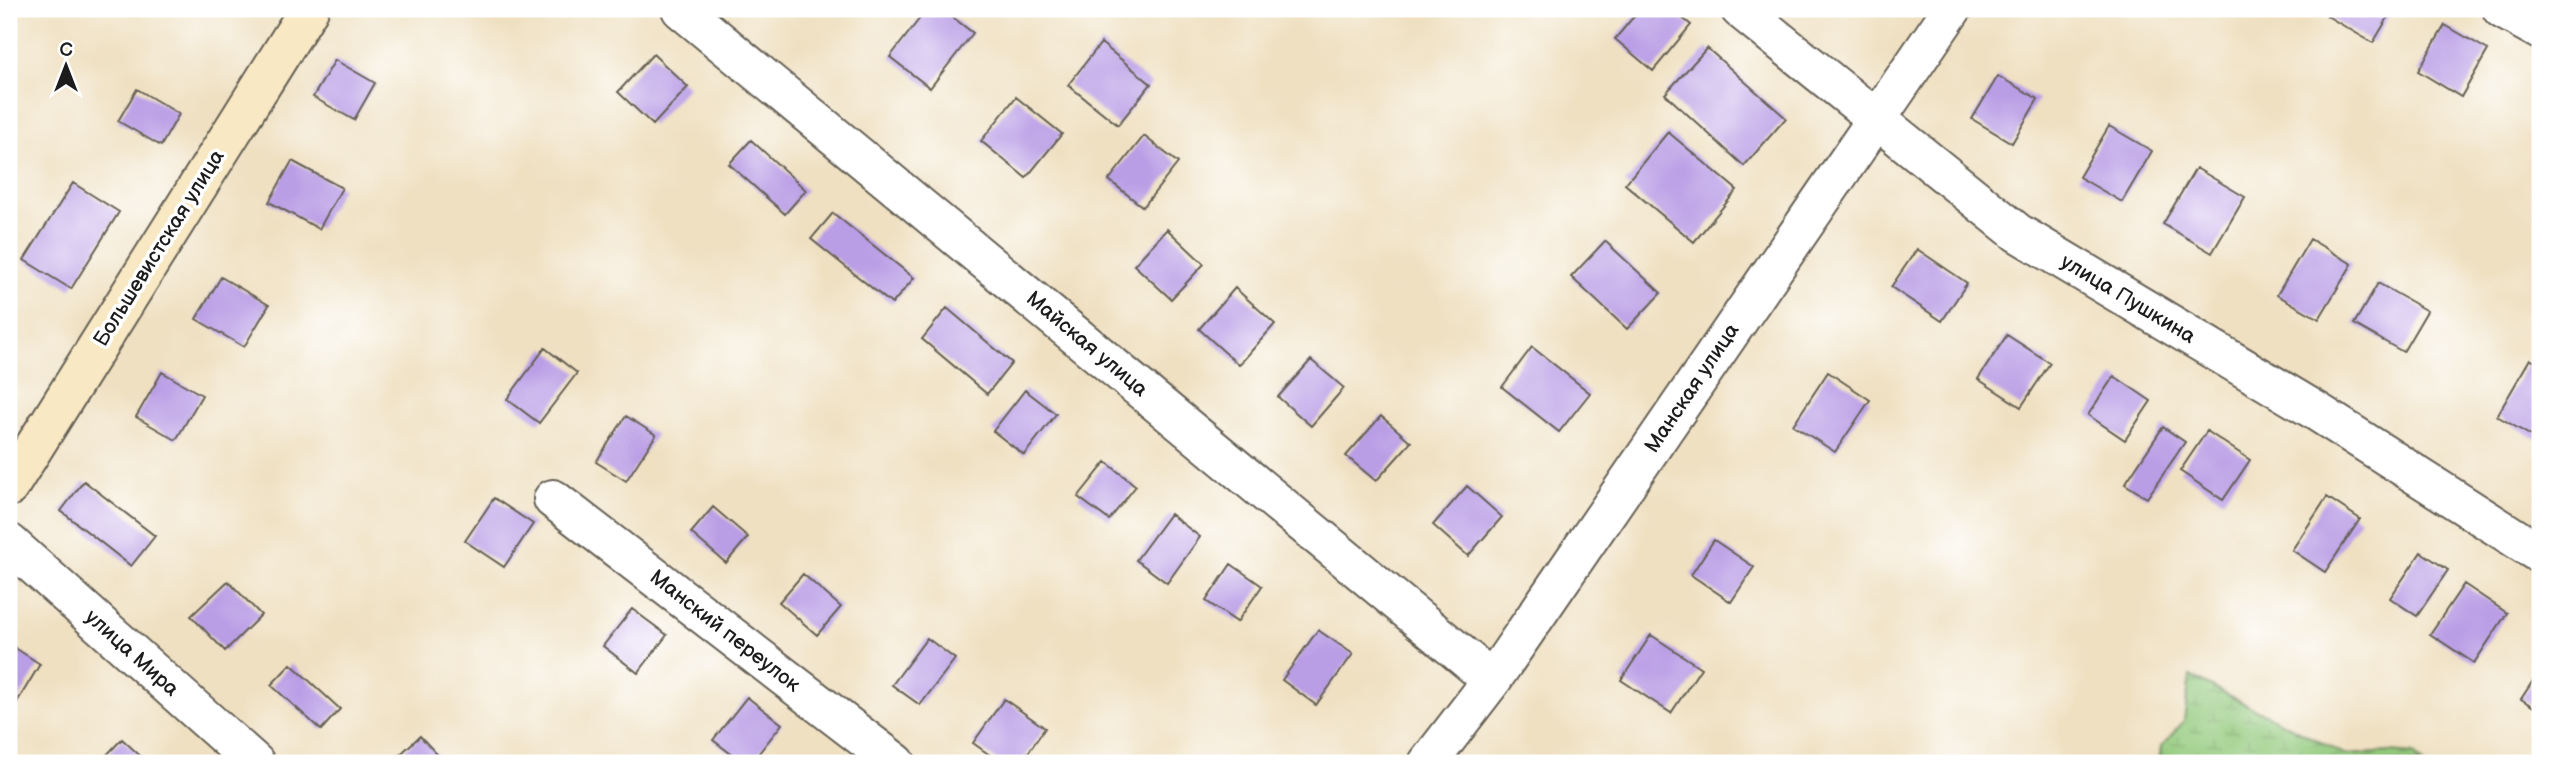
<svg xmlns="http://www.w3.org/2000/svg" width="2549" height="772" font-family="'Balsamiq Sans',sans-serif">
  <defs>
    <pattern id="wetland-marsh" width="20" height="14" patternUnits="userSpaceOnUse" patternTransform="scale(1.75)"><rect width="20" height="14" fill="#93c97b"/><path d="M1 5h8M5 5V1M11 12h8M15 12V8" fill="none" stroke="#7eac6a"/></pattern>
  </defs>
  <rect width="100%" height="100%" fill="#fff"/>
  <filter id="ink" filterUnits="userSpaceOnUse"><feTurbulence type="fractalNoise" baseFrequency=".0143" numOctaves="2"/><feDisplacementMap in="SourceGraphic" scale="14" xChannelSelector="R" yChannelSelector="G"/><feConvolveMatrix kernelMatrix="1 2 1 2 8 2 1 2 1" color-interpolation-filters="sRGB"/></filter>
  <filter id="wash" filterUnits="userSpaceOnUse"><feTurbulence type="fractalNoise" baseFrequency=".00686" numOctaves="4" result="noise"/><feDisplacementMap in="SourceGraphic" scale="28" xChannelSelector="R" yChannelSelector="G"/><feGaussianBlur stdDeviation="1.57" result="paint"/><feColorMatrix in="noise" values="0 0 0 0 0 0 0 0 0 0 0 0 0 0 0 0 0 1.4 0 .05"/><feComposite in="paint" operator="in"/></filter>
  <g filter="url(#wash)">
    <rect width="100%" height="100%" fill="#efe0c1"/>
    <path fill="url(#wetland-marsh)" stroke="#58724c" stroke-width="2" d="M2190 676 2346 755 2390 752 2413 754 2423 763H2159L2161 747 2184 721Z"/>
    <g id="blocks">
      <path fill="#b99de5" d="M927 9H942L973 33 930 88 890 57Z
        M1640 9H1671L1691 25 1653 71 1615 39Z
        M2331 9H2393L2373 43 2327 16Z
        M2445 25 2488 50 2461 97 2418 71Z
        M1101 43 1151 84 1118 125 1068 85Z
        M1707 48 1786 118 1744 166 1665 94Z
        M653 54 688 87 653 125 618 92Z
        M335 60 375 83 354 120 313 97Z
        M1998 76 2038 99 2012 143 1972 119Z
        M137 89 179 114 161 146 118 121Z
        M1016 97 1062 134 1026 178 981 141Z
        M2109 126 2152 151 2122 202 2079 177Z
        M1668 132 1737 190 1694 242 1625 184Z
        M1144 136 1178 163 1143 207 1109 180Z
        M751 140 806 190 785 214 729 164Z
        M292 161 342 188 319 229 269 202Z
        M2196 168 2245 197 2212 253 2163 224Z
        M73 183 119 212 71 289 24 260Z
        M833 213 914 278 892 304 811 239Z
        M1167 229 1204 264 1171 299 1134 265Z
        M2310 239 2352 264 2319 319 2277 295Z
        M1605 241 1661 293 1627 329 1571 277Z
        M1917 249 1967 283 1942 321 1891 287Z
        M221 277 269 305 244 347 196 319Z
        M2378 283 2427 311 2403 352 2354 324Z
        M1235 288 1275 324 1239 365 1199 329Z
        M947 308 1012 363 987 394 922 339Z
        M2007 335 2050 363 2021 407 1978 379Z
        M1532 347 1590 393 1559 432 1502 387Z
        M545 348 577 373 539 423 507 399Z
        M2530 359 2540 365V441L2497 416Z
        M1311 360 1344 388 1311 426 1278 397Z
        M162 372 202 395 176 440 136 417Z
        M1828 372 1870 400 1835 452 1793 425Z
        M2114 376 2151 401 2125 440 2088 415Z
        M1025 390 1056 414 1024 455 993 431Z
        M626 416 656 435 626 481 596 462Z
        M1381 416 1411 442 1376 481 1346 456Z
        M2163 427 2185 442 2147 498 2125 484Z
        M2207 431 2250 460 2223 500 2180 471Z
        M1106 462 1136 486 1109 520 1078 497Z
        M84 481 155 536 131 566 61 511Z
        M1467 486 1502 517 1468 556 1433 525Z
        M2327 497 2360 519 2325 572 2292 550Z
        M494 498 533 524 504 567 465 541Z
        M713 507 748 537 726 563 691 533Z
        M1170 514 1200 537 1167 583 1136 560Z
        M1714 540 1754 567 1731 602 1691 575Z
        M2421 552 2448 570 2417 616 2390 598Z
        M1231 564 1262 586 1237 622 1206 601Z
        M803 574 841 607 817 635 779 602Z
        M228 581 261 615 225 651 191 616Z
        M2464 584 2507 613 2474 663 2430 634Z
        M632 609 667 635 638 673 603 646Z
        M1318 630 1353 654 1316 705 1282 680Z
        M1651 635 1701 668 1671 713 1621 680Z
        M927 638 955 659 920 705 892 685Z
        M9 644 40 664 17 702 9 697Z
        M291 664 340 709 321 730 271 685Z
        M2540 670V711L2521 699Z
        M747 697 782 724 751 763H743L713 740Z
        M1004 699 1045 728 1021 763H1001L973 743Z
        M420 736 445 763H391Z
        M122 739 148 763H99Z"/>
    </g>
  </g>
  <g filter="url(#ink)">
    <use href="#blocks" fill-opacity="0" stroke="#666156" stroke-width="2"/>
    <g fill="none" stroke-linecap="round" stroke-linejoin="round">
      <defs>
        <path id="street" d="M681 9 1492 680
          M1740 9 2018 233 2316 411 2540 554
          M2502 9 2540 30
          M553 499 896 763
          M9 543 255 763
          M1428 763 1492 680 1952 9"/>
        <path id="secondary" d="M9 487 309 9"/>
      </defs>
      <use href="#street" stroke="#666156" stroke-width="42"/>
      <use href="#secondary" stroke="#666156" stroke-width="42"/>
      <use href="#street" stroke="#fff" stroke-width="38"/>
      <use href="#secondary" stroke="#f8e8c3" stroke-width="38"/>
    </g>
  </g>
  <g text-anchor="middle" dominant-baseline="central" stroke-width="7" stroke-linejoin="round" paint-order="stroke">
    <g font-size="21" fill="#1c1c1c" stroke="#fff">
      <text transform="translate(159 248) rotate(-58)">Большевистская улица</text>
      <text transform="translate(2128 299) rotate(31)">улица Пушкина</text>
      <text transform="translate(1087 344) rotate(40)">Майская улица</text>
      <text transform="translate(1692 388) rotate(-56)">Манская улица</text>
      <text transform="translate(725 631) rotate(38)">Манский переулок</text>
      <text transform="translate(132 653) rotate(42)">улица Мира</text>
    </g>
  </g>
  <rect width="2549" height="772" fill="none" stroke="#fff" stroke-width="35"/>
  <g transform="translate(66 66)" stroke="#ffffff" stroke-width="5" paint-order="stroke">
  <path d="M0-5L12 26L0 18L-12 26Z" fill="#1c1c1c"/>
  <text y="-10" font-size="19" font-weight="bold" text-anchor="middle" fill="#1c1c1c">С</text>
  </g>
</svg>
